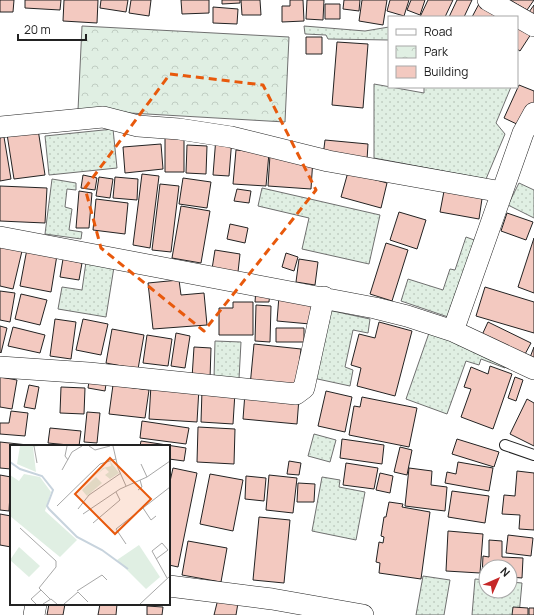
<svg xmlns="http://www.w3.org/2000/svg" width="534" height="615" font-family="Manrope,sans-serif">
  <defs>
    <pattern id="park-crowns" width="20" height="18" patternUnits="userSpaceOnUse"><rect width="20" height="18" fill="#e0efe3"/><path d="M2 6a3 3 0 1 1 6 0M12 15a3 3 0 1 1 6 0" fill="none" stroke="#c0cdc2"/></pattern>
    <pattern id="garden-dots" width="8" height="8" patternUnits="userSpaceOnUse"><rect width="8" height="8" fill="#e0efe3"/><path d="M2 2h.1M6 6h.1" fill="none" stroke="#c0cdc2" stroke-width="1.8" stroke-linecap="round"/></pattern>
  </defs>
  <rect width="100%" height="100%" fill="#fff"/>
  <path fill="url(#park-crowns)" stroke="#6f6f6f" d="M82 26 289 37 285 122 78 110Z"/>
  <path fill="url(#garden-dots)" stroke="#6f6f6f" d="M304 26 365 31 389 27V40L328 39 326 35 305 34Z
    M374 84 424 93V87H511L496 123 505 134 486 179 374 158Z
    M113 129 117 168 49 175 45 136Z
    M52 179 76 183V190L67 189 65 207 72 209 69 230 82 232 81 239 45 234Z
    M519 183 534 190V218L508 205Z
    M262 188 380 215 369 264 302 249 309 218 258 206Z
    M466 237 477 241 451 318 401 301 408 279 443 290 450 269 455 270Z
    M86 262 114 267 106 317 58 309 62 287 82 290Z
    M328 310 370 319 368 333 353 330 345 367 353 370 350 386 313 378Z
    M429 333 507 361 505 368 481 359 479 365 466 361 447 414 406 399Z
    M215 341 241 342 239 379 214 378Z
    M314 434 336 440 330 462 308 456Z
    M322 477 340 480 339 487 365 492 356 540 312 531Z
    M423 576 450 580 444 615H416Z
    M475 579 486 580V591H510V582L522 583 519 615H472Z"/>
  <path fill="#f3c9c0" stroke="#222" d="M0 0H14L13 12H0Z
    M25 0H61L60 10 25 8Z
    M64 0H98L97 23 63 21Z
    M101 0H128L126 12 100 8Z
    M131 0H151L149 16 129 13Z
    M181 0H209V13L182 14Z
    M222 0H240V3L222 4Z
    M241 0H260L261 15H242Z
    M290 0H303L304 21 282 22V6H290Z
    M307 0H324L323 20 306 19Z
    M344 0H360L359 11 343 9Z
    M362 0H387L383 25 359 21Z
    M390 0H409L404 16 387 11Z
    M411 0H425L420 15 407 10Z
    M428 0H453L445 17H420Z
    M457 0H472L464 17H449Z
    M510 0H534L527 10Z
    M480 2 503 17H472Z
    M325 4H340V19H325Z
    M534 5V16L529 12Z
    M213 7 238 9 237 24 213 23Z
    M522 24 533 31 520 51 517 49V31Z
    M306 37H322V54H306Z
    M337 42 368 44 363 108 332 105Z
    M519 85 534 91V102L523 127 504 118Z
    M38 129 45 175 14 179 7 134Z
    M165 133H184V172H165Z
    M4 137 11 179 0 181V138Z
    M216 137 232 138 229 176 213 175Z
    M325 140 368 144 367 160 323 156Z
    M161 144 163 169 125 173 123 147Z
    M187 145 207 146 206 174 186 173Z
    M236 150 269 153 266 186 233 184Z
    M270 155 313 158 311 189 268 186Z
    M348 172 387 183 381 208 341 197Z
    M142 174 159 176 150 248 133 245Z
    M83 175 97 178 95 190 81 188Z
    M99 177 113 179 110 198 96 196Z
    M115 177 138 179 137 200 113 198Z
    M183 178 211 182 207 208 179 204Z
    M160 184 179 186 171 252 152 250Z
    M0 186 47 188 45 223 0 221Z
    M445 186 483 192 479 219 440 212Z
    M237 189 251 191 249 203 234 201Z
    M79 191 92 193 89 228H76Z
    M96 199 128 203 125 234 93 230Z
    M181 206 210 211 201 263 172 258Z
    M399 212 426 220 417 249 390 240Z
    M507 213 533 222 526 240 501 231Z
    M230 224 248 228 245 243 227 239Z
    M534 238V293L518 287Z
    M386 243 408 250 392 301 370 294Z
    M0 246 22 251 13 289 0 286Z
    M27 249 57 255 51 292 20 286Z
    M215 250 240 254 238 272 212 269Z
    M286 253 298 257 294 271 282 267Z
    M63 259 82 263 79 280 60 277Z
    M299 259 318 262 315 285 296 282Z
    M179 280 181 295 204 293 207 325 153 329 148 283Z
    M485 287 534 302V333L476 316Z
    M256 289 270 290 269 302H255Z
    M0 291 15 293 10 322 0 320Z
    M21 294 47 300 40 325 15 319Z
    M279 296 312 299 310 324 277 321Z
    M233 302H253V335H219V308H233Z
    M256 305 271 306 270 342 255 341Z
    M55 319 76 322 71 359 50 356Z
    M83 319 108 324 101 355 76 350Z
    M379 322 412 331 395 396 357 386 361 368 351 365 359 334 375 338Z
    M488 322 531 343 524 356 482 335Z
    M0 326 7 328 1 353 0 352Z
    M13 327 45 335 40 353 8 346Z
    M276 328H304V342H276Z
    M112 329 144 335 138 369 106 363Z
    M176 333 190 336 185 368 171 366Z
    M147 335 172 339 168 366 143 363Z
    M254 344 301 349 296 391 250 386Z
    M194 347 211 348 210 379 192 378Z
    M534 347V362L529 360Z
    M490 366 512 374 493 429 461 417 471 389 464 387 471 367 488 374Z
    M90 375 107 377 105 391 88 388Z
    M0 377 17 380 12 409 0 407Z
    M515 377 523 380 516 401 508 398Z
    M29 385 39 387 35 409 24 407Z
    M113 385 149 390 145 418 109 414Z
    M151 385 199 388 197 422 149 419Z
    M61 387 85 388 84 414 60 413Z
    M202 390 235 392 233 424 201 422Z
    M326 391 352 397 345 432 318 426Z
    M245 393 299 398 297 424 243 419Z
    M362 397 417 408 409 447 349 435 354 406 360 407Z
    M527 399 534 403V446L510 434Z
    M11 411 28 413 25 436 0 434V423H9Z
    M87 412 100 413 97 443 84 442Z
    M142 421 189 428 186 444 140 438Z
    M198 427 235 429 234 464 197 462Z
    M50 428 81 431 79 446 48 443Z
    M342 439 384 445 382 464 340 458Z
    M457 439 499 452 494 467 452 454Z
    M141 441 186 448 184 461 169 459V446H140Z
    M0 442 37 446H11V469L0 468Z
    M400 447 412 450 407 475 394 472Z
    M289 461 301 463 299 475 287 474Z
    M458 462 493 468 489 491 445 483 447 472 456 474Z
    M346 463 378 468 374 489 343 485Z
    M173 468 197 473 178 567 169 565V486Z
    M409 468 432 471 431 485 447 487 445 511 405 506Z
    M517 471 534 473V530L519 529 520 515 502 514 504 495 515 496Z
    M380 473 393 476 390 493 376 490Z
    M210 474 243 480 233 531 200 524Z
    M0 475 11 477 9 511 0 510Z
    M269 475 297 478 293 513 266 510Z
    M246 476 266 478 264 501 245 499Z
    M298 483 315 484 314 502H297Z
    M452 491 489 496 485 523 448 517Z
    M389 502 403 504 402 507 430 512 421 579 379 573 380 563 376 562 379 542 383 543 384 537 381 536 384 517H386Z
    M0 514 11 516V547L0 545Z
    M259 517 290 520 284 583 253 580Z
    M448 531 483 534 480 573 446 571Z
    M508 535 533 538 531 556 506 553Z
    M489 540 502 541V557L523 558 522 578 510 577V567H486V576H482L483 556 489 557Z
    M188 541 227 548 221 582 182 575Z
    M218 599 238 603 236 615H214Z
    M49 604H65L63 615H47Z
    M100 604H117L116 615H98Z
    M147 606 163 607 162 615H147Z
    M513 607 528 608V615H512Z
    M529 608H534V615H529Z"/>
  <g fill="none" stroke-linecap="round" stroke-linejoin="round">
    <defs>
      <path id="lane" d="M505 445 534 455"/>
      <path id="street" d="M488 0 534 26
        M0 127 103 117 138 126 179 129 231 137 328 161 502 192
        M0 237 375 308 407 316 453 331 534 369
        M453 331 523 133 534 113
        M0 367 89 373 296 394 304 388 324 297
        M169 586 272 599 363 615
        M34 615 36 604"/>
    </defs>
    <use href="#lane" stroke="#222" stroke-width="12"/>
    <use href="#street" stroke="#222" stroke-width="22"/>
    <use href="#lane" stroke="#fff" stroke-width="10"/>
    <use href="#street" stroke="#fff" stroke-width="21"/>
  </g>
  <path fill="none" stroke="#e8590c" stroke-width="3" stroke-dasharray="8 5" stroke-linejoin="round" d="M170 74 263 85 316 190 204 331 101 248 85 188Z"/>
  <g transform="translate(10 445)">
    <rect width="160" height="160" fill="#fff"/>
    <path d="M10 1H29L23 2 26 27 7 19ZM14 29 30 32 41 47 35 66 67 95 50 112 0 71V30L9 36ZM9 102 30 121 19 132 0 115Z" fill="#e0efe3"/>
    <path d="M86 32 92 38 77 51 72 45ZM129 100 150 132 136 144 107 115Z" fill="#e0efe3"/>
    <path d="M100 16 109 28 100 34 95 30 99 27 95 23 86 30 93 23 101 21Z" fill="#e0efe3"/>
    <path fill="none" stroke="#c7d3dd" stroke-width="2" d="M0 17 10 24 32 31 43 45 37 61 39 64 67 92 92 105 118 124"/>
    <path fill="none" stroke="#a7a7a7" stroke-width="1" d="M24 1 27 18M57 1 55 11 58 15M79 1 85 5 100 1M103 1 108 23 116 41M131 19 137 32M52 25 62 7 72 1M128 45 132 42 130 35M47 61 90 19 106 14M133 63 141 75 146 71M68 64 79 50 111 28M73 69 110 44 137 32 160 16M83 78 110 55 106 47M10 83 46 116V122L29 143 40 154M116 99 106 84 160 42M146 114 158 105 152 98 142 106 157 133M67 146 92 130 97 135M26 159 21 154 31 145M33 159 41 154 47 159M54 159 68 147 78 157M130 159 160 131"/>
    <path fill="#e8590c" fill-opacity="0.15" stroke="#e8590c" stroke-width="2" d="M100 13 141 54 105 89 65 49Z"/>
    <rect width="160" height="160" fill="none" stroke="#222" stroke-width="2"/>
  </g>
  <rect x="388" y="16" width="130" height="72" fill="#ffffff" stroke="#a7a7a7"/>
  <rect x="396" y="29" width="20" height="6" fill="#ffffff" stroke="#a7a7a7"/>
  <text x="424" y="36" font-size="12" fill="#222222">Road</text>
  <rect x="396" y="46" width="20" height="12" fill="url(#park-crowns)" stroke="#a7a7a7"/>
  <text x="424" y="56" font-size="12" fill="#222222">Park</text>
  <rect x="396" y="66" width="20" height="12" fill="#f3c9c0" stroke="#a7a7a7"/>
  <text x="424" y="76" font-size="12" fill="#222222">Building</text>
  <g transform="translate(498 579) rotate(45)"><circle r="19" fill="#ffffff" stroke="#a7a7a7"/>
  <path d="M0-3L7 15L0 10L-7 15Z" fill="#c62828"/>
  <text y="-6" font-size="11" font-weight="bold" text-anchor="middle" fill="#222222">N</text>
  </g>
  <path d="M18 34v6h68v-6" fill="none" stroke="#222222" stroke-width="2"/>
  <text x="24" y="34" font-size="12" fill="#222222" stroke="#ffffff" stroke-width="3" paint-order="stroke">20 m</text>
</svg>
